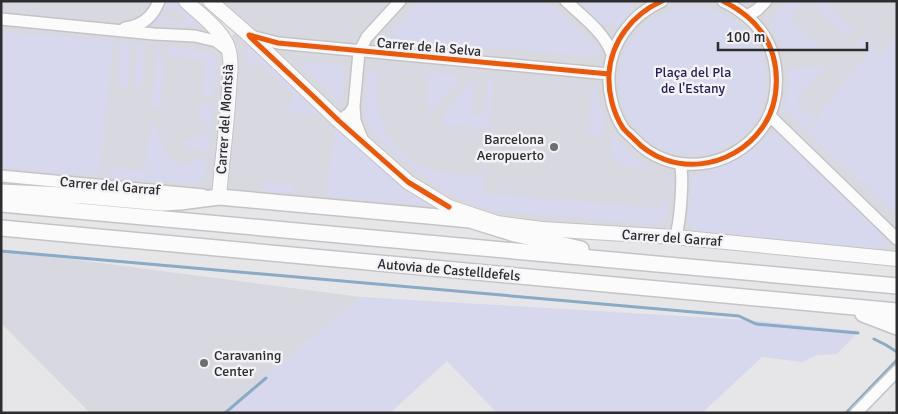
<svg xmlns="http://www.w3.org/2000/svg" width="898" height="414" font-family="Signika,sans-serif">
  <rect width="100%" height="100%" fill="#e6e6e9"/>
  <path fill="#d8d8e0" d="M1 1H180L223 44 241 28 212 1H897V259L1 176Z
    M1 250 361 297 222 413H90L1 323Z"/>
  <path fill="#d7d7ed" d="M165 1H175L200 24V27L179 25 180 20H185L186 12 163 10 162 19 177 20 176 25 153 22 162 11Z
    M419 1H548L601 50 600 55 594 56 396 40 392 37 391 33 393 30Z
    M578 1H632C633 5 634 9 632 13 628 24 612 29 602 23 593 18 586 8 578 1Z
    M788 1H801L805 5 802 8 799 6 793 13 796 16 791 21 823 49 784 52 779 40 769 22Z
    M811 1H824L854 30 848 37 825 17Z
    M619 81a74 74 0 1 1 148 0a74 74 0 1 1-148 0Z
    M1 32 114 40 99 176 1 167Z
    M861 36 880 55 895 39 897 40V215L806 131 821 115 819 112 868 55 855 43Z
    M248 42 324 113 317 115 282 111C290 108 295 102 291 93L258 62 253 67 246 64Z
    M121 43H131L127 86H117Z
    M137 44H145L141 87H134Z
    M157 47H160L159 51 164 63 161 103 160 106 154 108 152 111Z
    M171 47 208 52 215 56 216 67 213 97 202 96 205 61 171 57 168 51Z
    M297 61 336 64 342 68 344 75 341 103Z
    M824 66V69L796 101 802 106 799 109 806 115 809 112 816 118 805 130 788 114 785 109 788 86V69Z
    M377 69 456 75 459 83 449 89 450 92 441 99 443 102 430 112 426 101 428 76Z
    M368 72H379C378 84 377 98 379 110 382 134 401 156 422 166 428 170 437 171 444 173 456 176 470 174 482 176L486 127 448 125 440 121 471 79 475 82 472 114 485 115 487 78 494 79 483 193 654 208 663 205 668 199C667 213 670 219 657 225L491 210C453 201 419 175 390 149 380 140 368 131 365 116Z
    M592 87 596 90 604 116 602 137 588 135Z
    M200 104 213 105 209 151 185 147 183 142 205 133 207 127 197 111 198 107Z
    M151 118 169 158C184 177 192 157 207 158 206 170 208 181 193 184L109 177 110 168 145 171Z
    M345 131 393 176 426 203 428 206 327 196 334 133Z
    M612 132C623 148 636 159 653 169 640 168 618 168 612 153 610 147 612 138 612 132Z
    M776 133 782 136 888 239C885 249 881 249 872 251L699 235 690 227 688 221 692 183 695 176 701 172 728 164 741 156 763 137Z
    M264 181 292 184 296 194 262 191Z
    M361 297 748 320 859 331 837 354 817 355 802 362 762 357 702 413H497L447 361 390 413H222Z"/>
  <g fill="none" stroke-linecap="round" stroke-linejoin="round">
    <path stroke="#89abc5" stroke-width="3" d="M1 251 739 316 756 324 858 333
      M874 339 886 345 897 352
      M225 413 266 378
      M846 413 897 360"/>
    <defs>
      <path id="minor" d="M566 1C583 17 604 32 612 54
        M662 1C633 14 611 41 609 74 608 92 613 113 623 128 626 132 630 135 634 139 670 178 732 170 762 128 781 102 781 61 763 34 753 19 739 9 723 1
        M747 16 757 10 766 1
        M1 19 154 34 195 36 216 41 228 50
        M125 28C141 26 153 17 159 1
        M250 36 278 43 609 74
        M354 106 355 121 363 141
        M769 115 897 239
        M339 121 350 113 354 106 359 52 367 37 400 1
        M1 176 203 195
        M675 237C680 226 684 176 680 164
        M856 413 897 371"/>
      <path id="major" d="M186 1C198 13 218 27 226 43 233 57 230 74 229 89 227 125 222 161 219 197
        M210 1 249 35 339 121 408 182 449 207 497 223 542 229 675 237 897 259"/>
      <path id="highway" d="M1 192 84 196 162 203 180 202 219 197 439 217 470 220 515 234 581 249
        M1 204 897 286
        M1 228 897 311
        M863 314 897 327"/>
    </defs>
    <use href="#minor" stroke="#c4c4c6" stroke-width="14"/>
    <use href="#major" stroke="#c4c4c6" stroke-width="16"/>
    <use href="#highway" stroke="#c4c4c6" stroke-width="18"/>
    <use href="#minor" stroke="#fbfbfc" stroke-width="11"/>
    <use href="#major" stroke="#fbfbfc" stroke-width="14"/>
    <use href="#highway" stroke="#fbfbfc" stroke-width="15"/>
    <defs>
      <path id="cycleway" d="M662 1C633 14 611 41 609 74 608 92 613 113 623 128 626 132 630 135 634 139 670 178 732 170 762 128 781 102 781 61 763 34 753 19 739 9 723 1
        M249 35 278 43 609 74
        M250 37 313 96 339 121 408 182 449 207"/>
    </defs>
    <use href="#cycleway" stroke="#f2f2f7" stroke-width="8"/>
    <use href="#cycleway" stroke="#e8590c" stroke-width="5"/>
  </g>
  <g fill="#6e6e70" stroke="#f2f2f7" stroke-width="2">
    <circle cx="554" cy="147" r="5"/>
    <circle cx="204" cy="363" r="5"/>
  </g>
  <g text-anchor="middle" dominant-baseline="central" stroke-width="5" stroke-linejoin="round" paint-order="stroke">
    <g font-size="14" fill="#2d2d2f" stroke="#f2f2f7">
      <text transform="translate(429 47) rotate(5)">Carrer de la Selva</text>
      <text transform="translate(225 119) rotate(-86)">Carrer del Montsià</text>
      <text transform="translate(110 186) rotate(5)">Carrer del Garraf</text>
      <text transform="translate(672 238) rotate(4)">Carrer del Garraf</text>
      <text transform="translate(449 270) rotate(5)">Autovia de Castelldefels</text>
    </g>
    <g font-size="14" fill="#281c59" stroke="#f2f2f7">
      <text x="693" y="72">Plaça del Pla<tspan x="693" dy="16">de l'Estany</tspan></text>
    </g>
    <g font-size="14" fill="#2d2d2f" stroke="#f2f2f7" text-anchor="end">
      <text x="544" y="139">Barcelona<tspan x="544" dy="16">Aeropuerto</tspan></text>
      <text x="214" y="355" text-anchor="start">Caravaning<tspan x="214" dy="16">Center</tspan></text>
    </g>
  </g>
  <rect width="898" height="414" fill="none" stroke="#2d2d2f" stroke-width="5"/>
  <path d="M718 42v8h149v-8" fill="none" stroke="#2d2d2f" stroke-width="2.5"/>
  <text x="726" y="42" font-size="15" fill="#2d2d2f" stroke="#f2f2f7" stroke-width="4" paint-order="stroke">100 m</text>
</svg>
